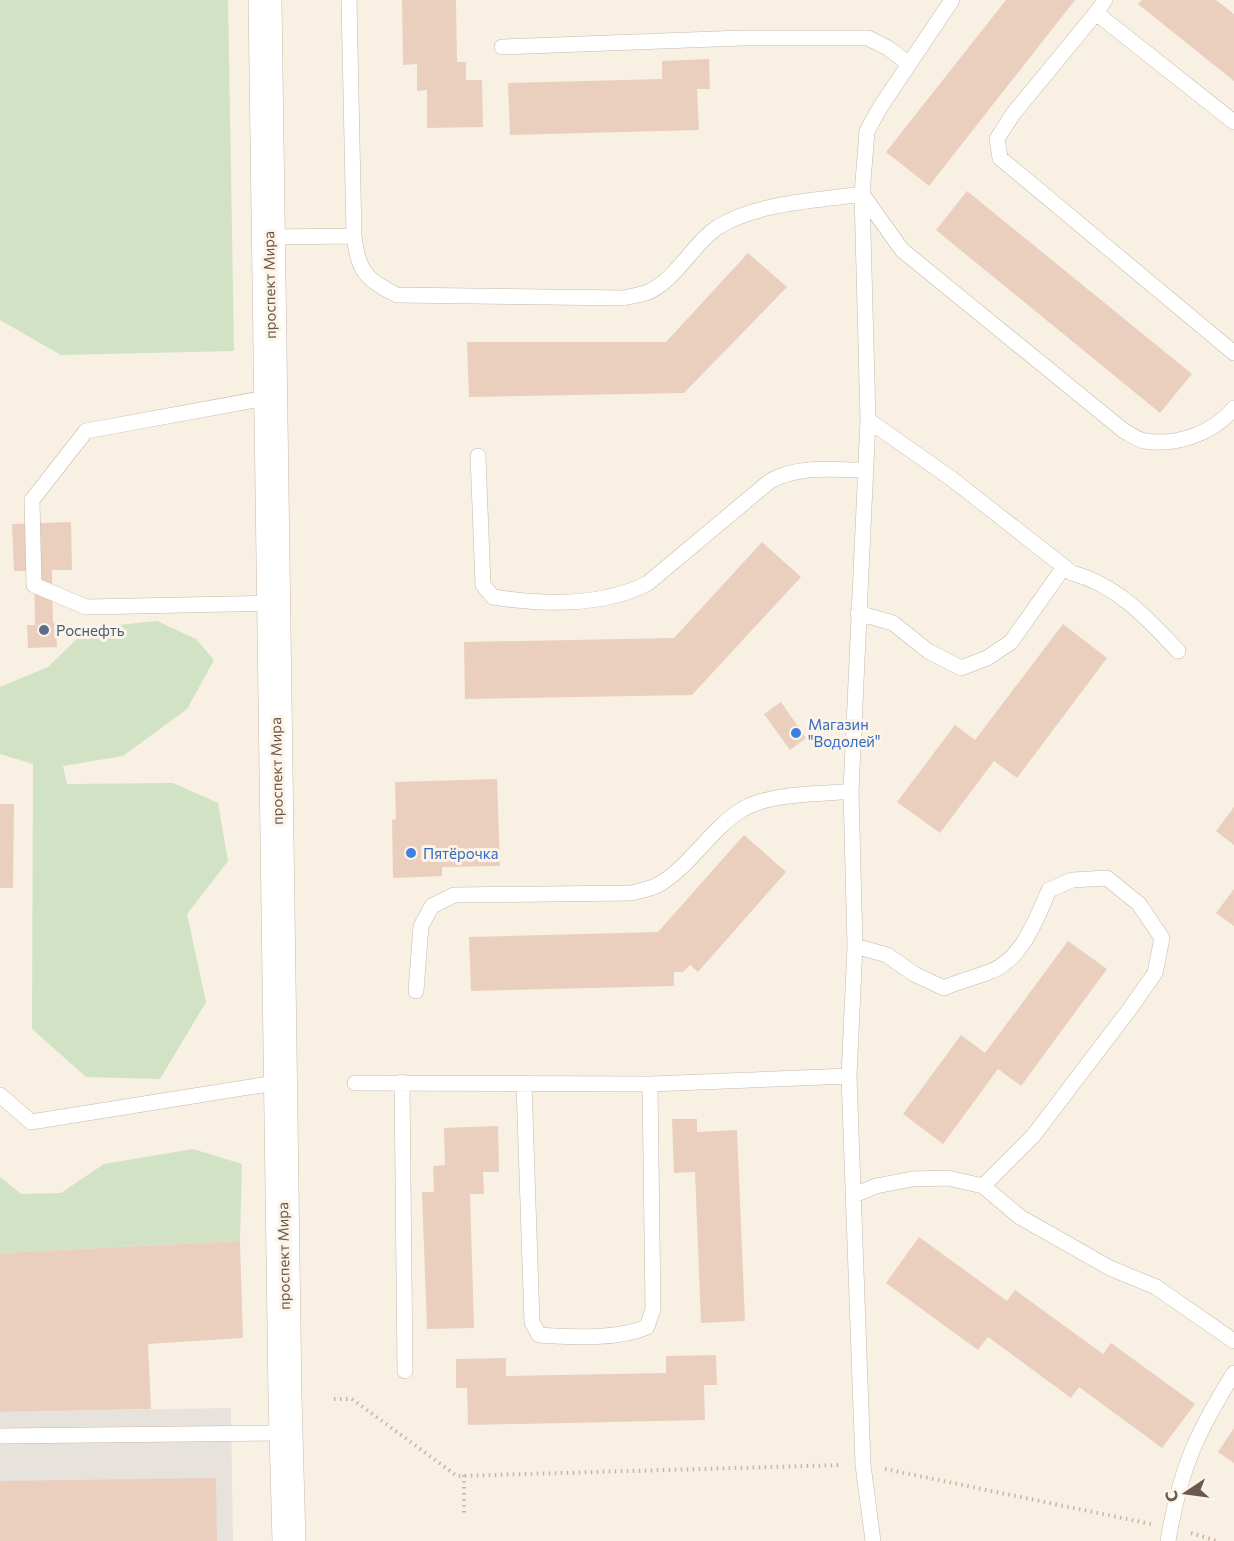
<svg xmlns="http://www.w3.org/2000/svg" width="1234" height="1541" font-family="Commissioner,sans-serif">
  <rect width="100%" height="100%" fill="#f8f0e3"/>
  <path fill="#e8e2dd" d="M231 1408 233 1541H0V1412Z"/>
  <path fill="#d1e3c4" d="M0 0H228L234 351 61 355 0 320Z
    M157 621 196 639 214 660 187 709 123 756 63 766 67 784 173 783 218 803 228 861 187 914 206 1002 160 1079 86 1077 32 1029 33 764 0 754V687L48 667 88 628Z
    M193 1149 242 1164 240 1241 0 1253V1177L21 1194 61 1193 104 1164Z"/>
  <path fill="#eacfbe" d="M402 0H456L457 62H466V80H482L483 127 427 128V90L417 91V64L403 65Z
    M1006 0H1075L929 186 886 152Z
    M1142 0H1216L1234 14V81L1138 4Z
    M709 59 710 89H697L699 130 510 135 508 83 662 79V61Z
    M967 191 1192 374 1160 413 936 230Z
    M748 253 787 287 684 393 469 397 467 342H666Z
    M71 522 72 570H52L53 623H56L57 647 28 648 27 625H35L34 571H14L12 524Z
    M762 542 801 577 692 695 465 699 464 642 674 638Z
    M1063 624 1107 658 1017 778 994 761 940 833 897 802 955 725 975 740Z
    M781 702 806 738 790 750 764 714Z
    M497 779 500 866 442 867V876L393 878 392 820 396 819 395 782Z
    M0 804H14L13 888H0Z
    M1234 807V845L1216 831Z
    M744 835 786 872 698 972 690 965 683 972H674V986L471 991 469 937 658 932Z
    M1234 889V926L1216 913Z
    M1068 941 1107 969 1021 1086 998 1069 943 1144 903 1114 961 1035 985 1053Z
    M672 1119H697V1132L737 1130 745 1321 701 1323 695 1172 674 1173Z
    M498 1126 499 1172H483L484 1194H470L474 1328 427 1329 422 1192H434L433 1166 445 1165 444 1128Z
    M919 1237 1007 1301 1015 1290 1103 1354 1111 1343 1195 1404 1162 1448 1079 1387 1071 1398 988 1337 978 1350 886 1283Z
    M240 1241 243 1338 148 1344 151 1409 0 1412V1253Z
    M716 1355 717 1385H704L705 1420 468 1425 467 1388H456V1359L506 1358V1376L666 1373V1356Z
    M1234 1428V1463L1218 1452Z
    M216 1478 217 1541H0V1481Z"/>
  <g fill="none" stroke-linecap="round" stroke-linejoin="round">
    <defs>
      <path id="lane" d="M349 0 354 236
        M1096 13 1105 0
        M502 47 742 38H868L888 48 909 64
        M1234 122 1096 13 1013 114 997 139 1000 158 1234 353
        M268 237 354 236C358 271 366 280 397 295L624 298C631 296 639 295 646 293 676 281 692 244 718 227 759 202 816 201 862 194L902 250 1124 431C1130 434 1138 440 1145 441 1177 446 1214 433 1234 408
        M271 397 86 431 32 500 34 585 86 607 274 603
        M868 420 952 479 1072 573C1117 585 1147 618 1178 651
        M478 456 483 585 493 597C544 605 602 607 648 583L770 481C799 465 831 470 864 470
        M858 613 893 623 928 651 961 668 987 658 1011 642 1064 567
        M855 946 887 955 914 974 944 988C959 981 974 978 989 972 1022 960 1036 920 1049 890L1072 880 1107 878 1139 904 1162 938 1155 973 1129 1010 1033 1136 983 1186
        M416 991 421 926 432 906 454 895 631 893C640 891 650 889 658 885 691 866 710 829 743 809 773 792 818 795 851 791
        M402 1082 405 1371
        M355 1083 650 1084 849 1076
        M524 1084 532 1322 539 1335C573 1337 616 1340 647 1327L653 1309 650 1084
        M0 1095 31 1122 281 1082
        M854 1195 876 1186 912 1179 948 1178 983 1186 1020 1217 1110 1268 1156 1287 1234 1341
        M0 1436 285 1433
        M873 1541 863 1465 849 1076 855 946 851 791 868 420 862 194 867 131 881 106 952 0
        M1168 1541C1180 1469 1196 1434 1234 1373"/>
      <path id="secondary" d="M265 0 285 1397 289 1541"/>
    </defs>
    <use href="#lane" stroke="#c7b7ab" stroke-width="16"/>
    <use href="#secondary" stroke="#cab8aa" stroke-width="34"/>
    <path stroke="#ceb3a2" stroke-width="4" stroke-dasharray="1.5 4.5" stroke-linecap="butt" d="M334 1399H352L457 1476 842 1465
      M885 1469 1151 1524
      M464 1475V1516
      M1191 1533 1217 1541"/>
    <use href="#lane" stroke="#fff" stroke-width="15"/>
    <use href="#secondary" stroke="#fff" stroke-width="33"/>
  </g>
  <circle fill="#5c6f8a" stroke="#fcf4e8" stroke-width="2" cx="44" cy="630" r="6"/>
  <g fill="#3f7fe0" stroke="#fcf4e8" stroke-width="2">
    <circle cx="796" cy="733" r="6"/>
    <circle cx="411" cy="853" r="6"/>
  </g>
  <g text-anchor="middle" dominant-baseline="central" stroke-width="6" stroke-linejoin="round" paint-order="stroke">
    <g font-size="15" fill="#6c584c" stroke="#fcf4e8">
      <text transform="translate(269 285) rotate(-91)">проспект Мира</text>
      <text transform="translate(276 771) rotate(-91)">проспект Мира</text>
      <text transform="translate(283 1256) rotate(-91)">проспект Мира</text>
    </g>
    <g font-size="15" fill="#4e5e75" stroke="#fcf4e8" text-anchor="start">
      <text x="56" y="630">Роснефть</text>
    </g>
    <g font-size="15" fill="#366cbe" stroke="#fcf4e8" text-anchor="start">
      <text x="808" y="724">Магазин<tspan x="808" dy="17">"Водолей"</tspan></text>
      <text x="423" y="853">Пятёрочка</text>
    </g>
  </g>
  <g transform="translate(1186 1493) rotate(257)" stroke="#fcf4e8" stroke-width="4.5" paint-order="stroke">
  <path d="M0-4.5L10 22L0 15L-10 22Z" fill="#6c584c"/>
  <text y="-9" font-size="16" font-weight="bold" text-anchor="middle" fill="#6c584c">С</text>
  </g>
</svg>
